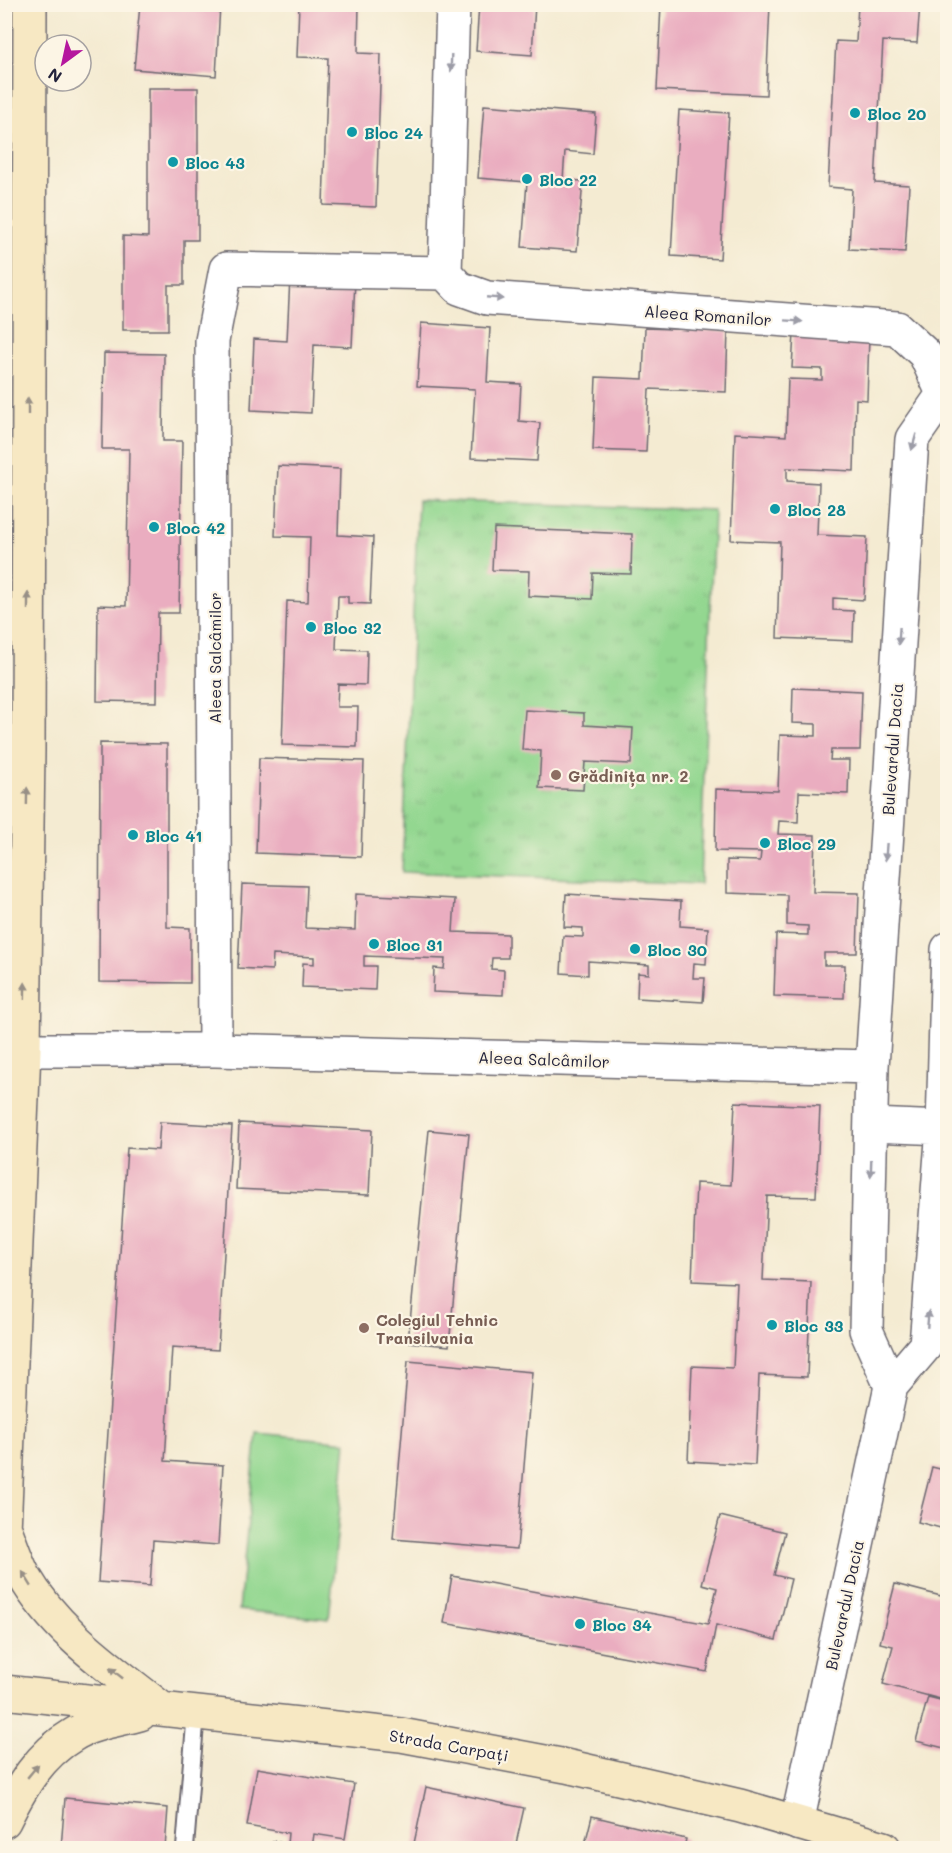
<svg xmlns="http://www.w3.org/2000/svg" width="952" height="1853" font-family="Mali,sans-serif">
  <defs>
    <pattern id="grass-tufts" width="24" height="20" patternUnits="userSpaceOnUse" patternTransform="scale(1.5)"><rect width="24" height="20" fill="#93d790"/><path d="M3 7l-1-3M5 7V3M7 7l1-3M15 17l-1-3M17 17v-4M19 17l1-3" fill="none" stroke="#7eb87d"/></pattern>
  </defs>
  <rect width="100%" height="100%" fill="#fcf5e5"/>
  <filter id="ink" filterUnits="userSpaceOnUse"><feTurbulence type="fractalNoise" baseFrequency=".0167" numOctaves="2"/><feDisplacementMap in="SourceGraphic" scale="12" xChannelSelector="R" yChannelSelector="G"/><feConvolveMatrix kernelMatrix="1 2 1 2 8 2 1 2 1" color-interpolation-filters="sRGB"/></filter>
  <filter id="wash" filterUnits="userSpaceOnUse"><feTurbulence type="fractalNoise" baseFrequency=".008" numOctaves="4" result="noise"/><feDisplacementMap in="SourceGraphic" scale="24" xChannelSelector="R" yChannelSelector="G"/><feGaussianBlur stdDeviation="1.35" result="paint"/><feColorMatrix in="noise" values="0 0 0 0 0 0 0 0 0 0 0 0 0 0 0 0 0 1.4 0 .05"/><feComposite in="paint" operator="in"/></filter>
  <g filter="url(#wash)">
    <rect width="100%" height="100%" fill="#f4ebd2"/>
    <path fill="url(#grass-tufts)" stroke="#5a7c66" stroke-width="1.5" d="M418 500 714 510 700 884 402 872Z"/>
    <path fill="#93d790" stroke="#5a7c66" stroke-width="1.5" d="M257 1433 346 1442 329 1619 239 1610Z"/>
    <g id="blocks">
      <path fill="#eaadc0" d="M299 4H359L358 53 381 54 376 207 323 205 328 58 297 57Z
        M479 4H535L532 55 476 51Z
        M661 4H770L766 95 657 90Z
        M858 4H920L917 43 883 41 875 183 909 185 905 252 849 249 852 189 828 187 836 41 856 42Z
        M140 5H220L216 76 134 69Z
        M148 88H198V240H184V285H168V330H123V236L148 237Z
        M484 105 596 114 593 154 565 151 563 180 583 181 577 251 522 247 527 182 478 178Z
        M679 110 729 113 720 259 671 256Z
        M290 277 355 280 352 347 314 345 311 413 251 410 254 339 287 341Z
        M421 323 490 328 487 382 521 384 519 421 540 423 537 461 471 458 475 389 417 386Z
        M645 328 728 331 726 392 649 389 646 452 593 450 596 377 643 379Z
        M794 333 869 336 867 400 856 399 854 471 787 468V481L819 483 817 535 867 537 864 600 833 598V610L854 611 853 641 777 638 780 542 731 540 735 433 786 436 788 379 822 380V369L792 368Z
        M104 353 164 354 163 441H182L179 613H158L157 702 97 701 98 605 126 606 129 449H102Z
        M278 466 340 469 338 535 373 537 370 604 348 603V596H338L336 649 367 650 366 685 338 684 337 707H358L357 747 282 745 287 601 308 602 310 537 275 536Z
        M494 528 632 534 631 574 593 573 592 599 528 596 529 571 492 570Z
        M793 688 862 691 860 750H831L830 760H849L848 794 799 792 798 822 779 821 778 834 815 835 813 892 859 893 857 953H824V965H845L844 998 774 996 776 934 808 935V926L787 925V895L727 893V860L760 861 761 852 715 851 716 789 778 791 780 735 816 736V724L792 723Z
        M525 710 584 713V725L633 728 631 764 585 762 583 790 539 788 541 751 522 750Z
        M100 743 167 744V927L190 928V983L99 982Z
        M259 758 364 761 361 857 256 853Z
        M242 884 307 886 305 928 355 930 356 894 455 899 453 932 508 934V958H492L491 969 504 970 503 995 433 992 434 968 444 969 445 959 364 956V966H376L375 990 302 987 303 963 314 964V957L273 955 272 970 238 968Z
        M566 894 681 901 680 926 708 928 706 964 694 963 693 978H705L703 1002 637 998 638 973 649 974V965L588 961V975L561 973 563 936 583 937V928L564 927Z
        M735 1102 820 1106 816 1197 767 1196 763 1280 811 1282 807 1377 759 1375 755 1465 688 1461 692 1366 733 1368 737 1283 692 1281 696 1183 731 1185Z
        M160 1122 232 1126 218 1350 172 1347 165 1461 223 1465 218 1545 153 1540 150 1586 98 1582 127 1148 158 1150Z
        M239 1123 372 1130 369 1195 236 1189Z
        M429 1130 469 1134 449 1346 408 1342Z
        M408 1361 532 1372 517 1549 393 1539Z
        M932 1467 948 1471V1530L918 1522Z
        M720 1516 785 1532 774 1575 791 1579 776 1640 716 1625 707 1672 444 1623 452 1576 708 1624 717 1588 702 1584Z
        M948 1573V1631L943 1641 948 1642V1701L883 1684 893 1646 880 1643 895 1584 941 1596Z
        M928 1697 948 1702V1749L916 1741Z
        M257 1768 354 1784 345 1839 314 1834 312 1848H272L273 1841 287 1844 288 1833 247 1826Z
        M426 1787 524 1808 515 1848H413Z
        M65 1798 168 1808 165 1848H61Z
        M592 1816 686 1839 684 1848H584Z"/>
    </g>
  </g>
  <g filter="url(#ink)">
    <use href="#blocks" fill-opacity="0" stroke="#6c6870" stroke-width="1.5"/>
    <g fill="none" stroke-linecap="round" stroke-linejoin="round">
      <defs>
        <path id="service" d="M185 1848 196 1712"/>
        <path id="minor" d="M445 273 453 4
          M24 1050H215L872 1067
          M215 1050 212 341 226 269 445 273 459 288 487 298 897 328 925 354 948 404
          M872 1125 943 1128
          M891 1386 866 1330 872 1067 912 439 944 393
          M797 1823 891 1386 926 1345 943 1128 948 949"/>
        <path id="secondary" d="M5 1529C11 1544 16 1561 24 1576 56 1632 112 1669 162 1709
          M4 1531 24 1050 28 751 30 4
          M4 1692 401 1735 566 1766 740 1806 884 1848
          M4 1821C21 1787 39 1755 73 1735 92 1723 119 1720 140 1714"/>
      </defs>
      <use href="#service" stroke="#6c6870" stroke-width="20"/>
      <use href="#minor" stroke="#6c6870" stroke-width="36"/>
      <use href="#secondary" stroke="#6c6870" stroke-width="36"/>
      <use href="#service" stroke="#fff" stroke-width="16"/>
      <use href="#minor" stroke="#fff" stroke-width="33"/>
      <use href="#secondary" stroke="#f7e8c3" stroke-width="33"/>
    </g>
    <defs><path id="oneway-solid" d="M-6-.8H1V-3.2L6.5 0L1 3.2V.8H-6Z" transform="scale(1.5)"/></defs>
    <g fill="#9c9ca7">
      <use href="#oneway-solid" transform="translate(451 63) rotate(92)"/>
      <use href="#oneway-solid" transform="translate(495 298) rotate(5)"/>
      <use href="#oneway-solid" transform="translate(794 321) rotate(4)"/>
      <use href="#oneway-solid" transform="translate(914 442) rotate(106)"/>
      <use href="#oneway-solid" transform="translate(899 636) rotate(94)"/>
      <use href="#oneway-solid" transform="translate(886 852) rotate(94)"/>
      <use href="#oneway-solid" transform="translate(871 1168) rotate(92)"/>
      <use href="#oneway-solid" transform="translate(928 1319) rotate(-85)"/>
    </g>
    <g fill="#978f86">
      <use href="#oneway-solid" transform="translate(28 406) rotate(-90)"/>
      <use href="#oneway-solid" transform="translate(28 601) rotate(-90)"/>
      <use href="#oneway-solid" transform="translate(27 796) rotate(-89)"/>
      <use href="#oneway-solid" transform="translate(25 991) rotate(-89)"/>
      <use href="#oneway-solid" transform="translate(27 1579) rotate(-122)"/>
      <use href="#oneway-solid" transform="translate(116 1673) rotate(-142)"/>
      <use href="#oneway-solid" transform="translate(33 1771) rotate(-50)"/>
    </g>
  </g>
  <g fill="#0f9aa8" stroke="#fcf5e5" stroke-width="2">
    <circle cx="855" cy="113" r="6"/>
    <circle cx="352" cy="132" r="6"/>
    <circle cx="173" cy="162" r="6"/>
    <circle cx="527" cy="179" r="6"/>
    <circle cx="775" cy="509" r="6"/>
    <circle cx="154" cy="527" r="6"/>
    <circle cx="311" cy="627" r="6"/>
    <circle cx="133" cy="835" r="6"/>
    <circle cx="765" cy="843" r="6"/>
    <circle cx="374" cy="944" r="6"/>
    <circle cx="635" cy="949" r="6"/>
    <circle cx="772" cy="1325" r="6"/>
    <circle cx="580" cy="1624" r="6"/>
  </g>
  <g fill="#8d6e63" stroke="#fcf5e5" stroke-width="2">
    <circle cx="556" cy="775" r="6"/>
    <circle cx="364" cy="1328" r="6"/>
  </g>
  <g text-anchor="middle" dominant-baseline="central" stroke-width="4.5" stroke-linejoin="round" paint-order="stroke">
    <g font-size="16" font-weight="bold" fill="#0d838f" stroke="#fcf5e5" text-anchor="start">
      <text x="867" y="113">Bloc 20</text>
      <text x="364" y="132">Bloc 24</text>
      <text x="185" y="162">Bloc 43</text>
      <text x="539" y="179">Bloc 22</text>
      <text x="787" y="509">Bloc 28</text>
      <text x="166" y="527">Bloc 42</text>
      <text x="323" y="627">Bloc 32</text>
      <text x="145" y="835">Bloc 41</text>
      <text x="777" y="843">Bloc 29</text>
      <text x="386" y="944">Bloc 31</text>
      <text x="647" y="949">Bloc 30</text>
      <text x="784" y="1325">Bloc 33</text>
      <text x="592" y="1624">Bloc 34</text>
    </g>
    <g font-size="16" fill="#22223b" stroke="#fcf5e5">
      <text transform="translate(708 315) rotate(4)">Aleea Romanilor</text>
      <text transform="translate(214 658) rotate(-90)">Aleea Salcâmilor</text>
      <text transform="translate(892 749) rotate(-86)">Bulevardul Dacia</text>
      <text transform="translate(544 1059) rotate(2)">Aleea Salcâmilor</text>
      <text transform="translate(844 1605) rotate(-78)">Bulevardul Dacia</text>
      <text transform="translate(449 1745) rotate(10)">Strada Carpați</text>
    </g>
    <g font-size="16" font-weight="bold" fill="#785e54" stroke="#fcf5e5" text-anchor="start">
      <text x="568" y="775">Grădinița nr. 2</text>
      <text x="376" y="1319">Colegiul Tehnic<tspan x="376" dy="18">Transilvania</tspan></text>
    </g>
  </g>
  <rect width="952" height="1853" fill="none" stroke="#fcf5e5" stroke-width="24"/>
  <g transform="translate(63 63) rotate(213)"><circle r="28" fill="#fcf5e5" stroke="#a5a1a1" stroke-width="1.5"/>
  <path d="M0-4.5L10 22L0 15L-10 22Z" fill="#b5179e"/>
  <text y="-9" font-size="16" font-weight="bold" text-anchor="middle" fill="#22223b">N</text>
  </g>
</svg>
